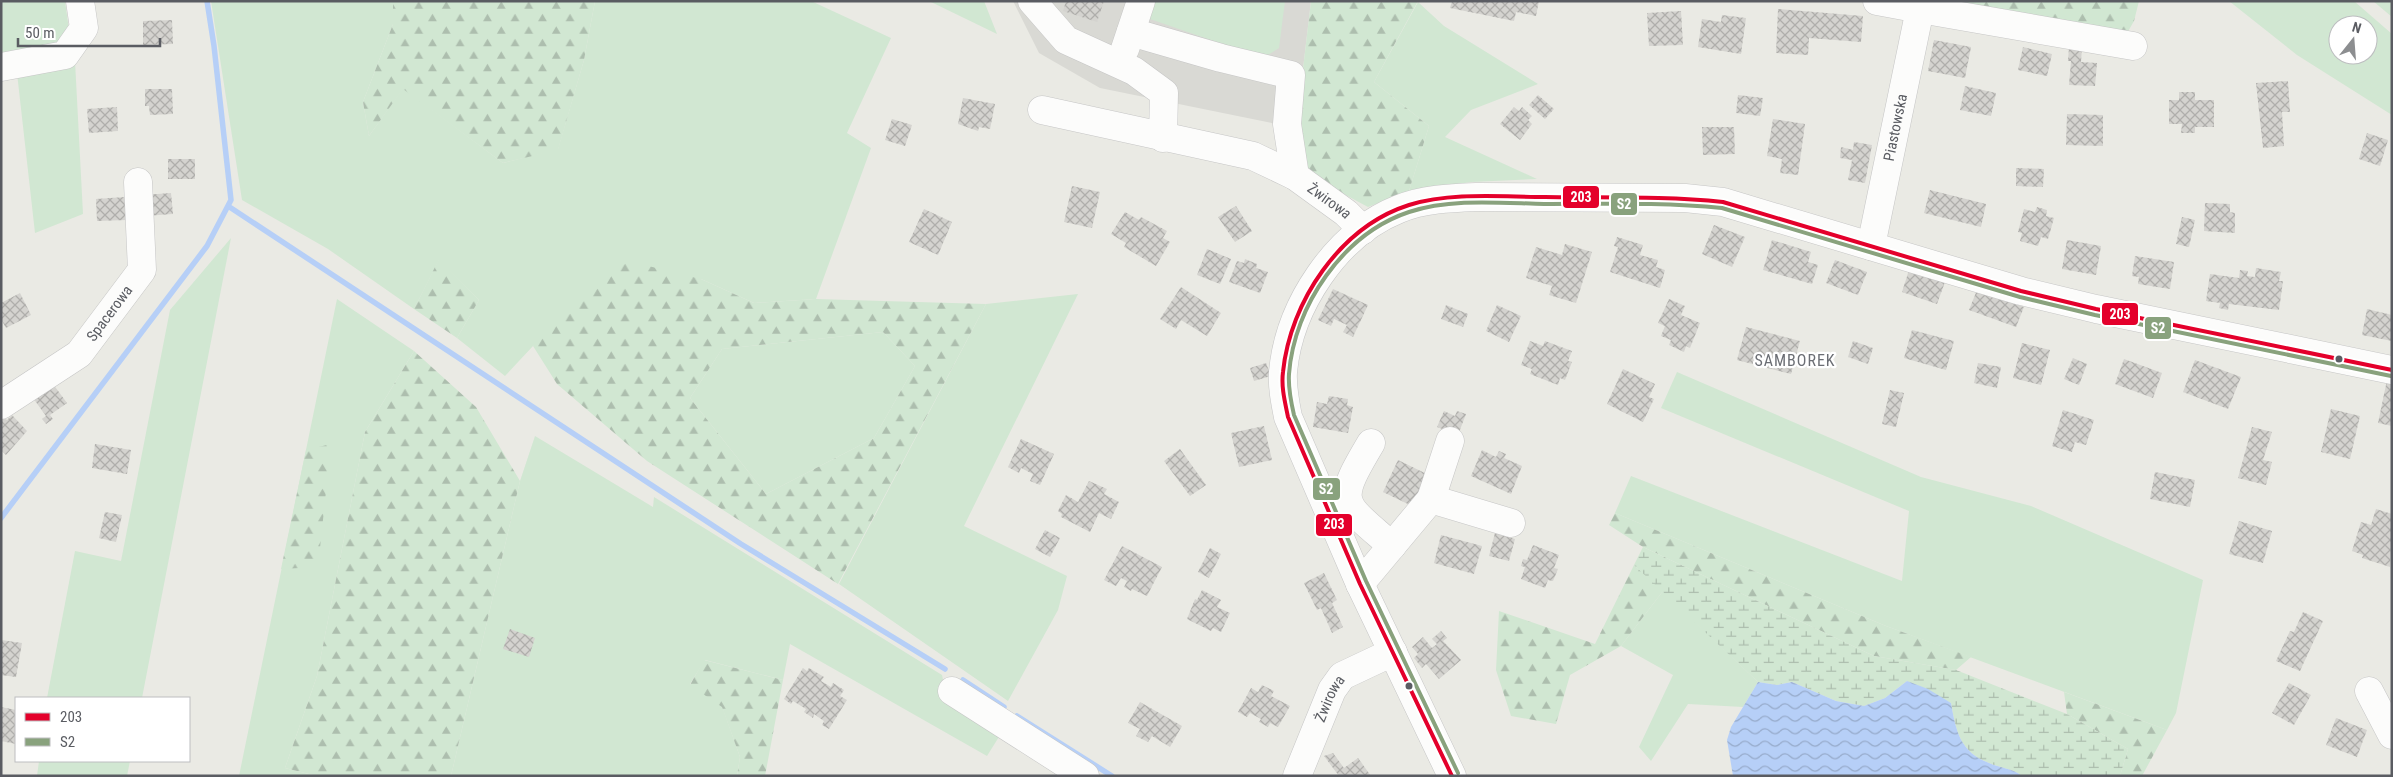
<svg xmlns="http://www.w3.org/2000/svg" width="2393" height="777" font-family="'Roboto Condensed',sans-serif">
  <defs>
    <pattern id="forest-firs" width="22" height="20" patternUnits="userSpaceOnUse" patternTransform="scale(1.25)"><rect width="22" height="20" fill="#d1e7d2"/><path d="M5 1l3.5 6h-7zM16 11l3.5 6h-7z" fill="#adbeae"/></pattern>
    <pattern id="wetland-marsh" width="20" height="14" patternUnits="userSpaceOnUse" patternTransform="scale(1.25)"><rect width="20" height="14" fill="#d1e7d2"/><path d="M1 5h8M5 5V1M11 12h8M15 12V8" fill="none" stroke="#adbeae"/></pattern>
    <pattern id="water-waves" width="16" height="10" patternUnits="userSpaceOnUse" patternTransform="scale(1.25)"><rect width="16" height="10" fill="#b6cff7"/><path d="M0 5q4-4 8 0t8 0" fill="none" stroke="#97abcb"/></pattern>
    <pattern id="building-cross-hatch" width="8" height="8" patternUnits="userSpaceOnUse" patternTransform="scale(1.25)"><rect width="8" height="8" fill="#d4d3cf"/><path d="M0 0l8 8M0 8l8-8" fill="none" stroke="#afaeab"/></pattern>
  </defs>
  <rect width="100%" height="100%" fill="#eaeae4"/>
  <path fill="#d9d9d4" d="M1013 1H1311L1296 128 1100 88 1039 53Z"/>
  <path fill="#d1e7d2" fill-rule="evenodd" d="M1 1H65L70 37 62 50 1 60Z
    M211 1H393V24L363 102 369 136 403 88 503 163 558 149 584 60 595 1H811L891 38 847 133 871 148 816 299 754 303 701 279 533 346 505 376 457 338 479 300 439 260 414 309 328 249 242 200Z
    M929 1H984L997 34Z
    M1155 1H1285L1279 48 1263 58 1150 19Z
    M2229 1H2354L2392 34V115L2297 55ZM2338 25H2368V55H2338Z
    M2373 1H2392V17Z
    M1418 2 1444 26 1538 84 1471 110 1445 137 1537 179 1471 182 1409 191 1429 126 1374 82Z
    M75 61 83 214 35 233 17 73Z
    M231 238 142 698H47L75 551 121 561 170 310Z
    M1078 294 964 526 1067 576 1058 610 1008 701 839 584 986 304Z
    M337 299 414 351 365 432 317 676 285 768 317 776H239Z
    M883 332 915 366 874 438 766 494 690 398 722 349Z
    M1677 372 1921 477 2031 506 2203 580 2176 713 2167 730 1886 626 1615 513 1631 476 1902 581 1909 511 1661 408Z
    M535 436 653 507 654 497 942 675 945 689 1002 732 987 756 790 644 783 680 705 660 690 684 722 706 740 757 737 776H451L520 481Z
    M1663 591 1758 682 1743 707 1688 704 1651 761 1639 747 1673 675 1621 646Z
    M39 761H130L127 776H37Z"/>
  <path fill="url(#forest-firs)" fill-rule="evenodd" d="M393 1H595L584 60 558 150 503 163 403 89 369 136 363 102 393 24Z
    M1311 1H1418L1374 82 1429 126 1409 191 1368 207 1327 185 1301 162 1296 128Z
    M1921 1H2139L2134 21 2126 35Z
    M439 259 479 300 457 338 414 309Z
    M628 261 701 279 754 303 816 299 986 304 838 584 647 461 557 384 533 346ZM883 332 915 366 874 438 766 494 690 398 722 349Z
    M414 351 476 407 520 481 451 776H317L285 768 317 676 365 432Z
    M331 444 318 567 281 569 306 450Z
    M1615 513 1886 626 1971 657 1956 670 1874 656 1643 547 1609 525Z
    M1634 565 1663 591 1621 646 1570 675 1556 724 1511 716 1496 670 1499 611 1595 644Z
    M704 660 783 680 765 776H737L740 757 722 707 690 685Z
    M2064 692 2167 730 2142 776H2120L2128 749 2067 714Z"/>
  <path fill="url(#wetland-marsh)" d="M1643 547 1874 656 1956 670 2067 714 2128 749 2120 776H2022C2012 768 2000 768 1989 763 1960 752 1956 731 1951 703L1907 681 1885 698 1864 706 1836 701 1792 682 1777 685 1758 682 1634 565Z"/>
  <path fill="url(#water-waves)" d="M1907 681 1928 689 1951 703C1956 731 1960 752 1989 763 2000 768 2012 768 2022 776H1733L1727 740 1731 727 1758 682 1777 685 1792 682 1836 701 1864 706 1885 698Z"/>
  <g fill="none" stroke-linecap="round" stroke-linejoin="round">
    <path stroke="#b6cff7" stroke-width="5.5" d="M228 206 741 544 945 669
      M1 518 207 246 231 200 214 46 207 1
      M963 680 1004 707
      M1017 716 1112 776"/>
  </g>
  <path fill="url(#building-cross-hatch)" d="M1066 1H1104L1097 22 1063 11Z
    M1452 1H1539L1536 16 1516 12 1514 21 1450 8Z
    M1778 9 1863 16 1861 42 1809 38 1808 55 1776 53Z
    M1681 11 1683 45 1649 46 1647 13Z
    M1722 15 1746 18 1741 54 1698 47 1702 19 1721 22Z
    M172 20 173 44 143 45V21Z
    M1934 40 1971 47 1965 78 1928 71Z
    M2023 47 2052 54 2047 76 2018 70Z
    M2069 47 2082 48 2081 62 2097 63 2095 86 2069 85 2071 61H2068Z
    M2288 81 2290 112H2282L2284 146 2263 148 2256 83Z
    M1965 86 1996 93 1991 116 1960 110Z
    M145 89H172L173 114 150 115 149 106H145Z
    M2179 92H2195V100H2214V127H2195V133H2181L2182 124H2169V100H2179Z
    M1538 95 1554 109 1545 119 1529 105Z
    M1738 95 1763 98 1760 116 1736 113Z
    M963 98 995 104 990 129 979 127 978 131 958 124Z
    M117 107 118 131 89 133 87 109Z
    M1514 107 1519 111 1522 107 1532 116 1528 120 1532 124 1520 140 1500 124Z
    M2067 114 2103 115V146L2066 145Z
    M892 119 912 125 905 146 885 140Z
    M1773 119 1805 124 1798 175 1780 173 1782 159 1767 156Z
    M1702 127H1734L1735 154 1703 155Z
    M2367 133 2388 140 2380 166 2359 159Z
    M1854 142 1872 145 1865 183 1848 180 1852 160 1840 158 1841 147 1853 150Z
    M168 159H195V179H168Z
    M2016 168 2044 169 2043 187 2016 186Z
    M1072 186 1100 192 1092 228 1064 222Z
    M1930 190 1986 204 1981 227 1924 213Z
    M171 193 173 214 145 216 144 195Z
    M125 197 127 220 97 221 96 199Z
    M2205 203 2230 204V212L2235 213V233L2204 231Z
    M1236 206 1252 231 1235 242 1218 217Z
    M2037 207 2047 210 2046 216 2054 218 2048 239 2041 237 2038 246 2020 241 2022 233 2018 232 2024 209 2035 212Z
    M924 209 952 222 938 255 909 242Z
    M1125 212 1139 220 1141 217 1167 231 1163 238 1170 242 1156 266 1124 247 1126 243 1111 234Z
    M2182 217 2195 220 2189 247 2176 244Z
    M1714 225 1745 237 1732 267 1702 254Z
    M1617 237 1643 245 1640 255 1658 260 1656 267 1665 270 1660 288 1610 272 1618 247 1614 246Z
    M1772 240 1811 252 1808 262 1818 265 1812 284 1763 270Z
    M2067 240 2101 246 2096 275 2062 269Z
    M1565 244 1592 252 1576 303 1549 295 1552 286 1526 278 1536 247 1562 255Z
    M1207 249 1231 259 1220 284 1197 275Z
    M2135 256 2174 262 2170 289 2138 284 2139 277 2132 276Z
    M1245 259 1257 264 1256 268 1268 272 1260 293 1229 282 1237 261 1244 263Z
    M1835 260 1867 272 1858 295 1826 283Z
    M2256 268 2281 272 2279 281H2283L2279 310 2229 304 2228 310 2219 308 2220 303 2206 301 2210 274 2239 278 2240 270 2248 271 2247 276 2255 277Z
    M1909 270 1945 282 1937 304 1902 292Z
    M1181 287 1221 313 1207 336 1181 320 1176 329 1160 319Z
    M1333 289 1368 305 1353 337 1343 332 1347 325 1334 319 1331 326 1318 320Z
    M1977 290 2024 307 2016 327 1969 310Z
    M20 293 31 315 6 328 1 319V303Z
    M1669 299 1685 306 1681 315 1700 323 1690 348 1686 346 1684 352 1669 345 1671 340 1661 336 1665 326 1658 323Z
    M1446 305 1468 314 1463 327 1441 319Z
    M1497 305 1521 316 1509 342 1486 331Z
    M2367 309 2392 315V341L2362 335Z
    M1746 327 1800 341 1791 374 1737 360Z
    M1912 330 1954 341 1946 370 1904 358Z
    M1530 341 1543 346 1545 341 1572 351 1568 361 1572 362 1565 380 1560 378 1558 385 1530 374 1532 369 1521 365Z
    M1853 341 1873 348 1868 364 1848 357Z
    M2022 343 2050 350 2041 385 2013 378Z
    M2073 358 2087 364 2079 385 2064 379Z
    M2124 359 2162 373 2153 398 2115 384Z
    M2195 360 2241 377 2228 409 2183 392Z
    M1266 363 1271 376 1254 381 1250 368Z
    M1978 363 2001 367 1997 388 1974 383Z
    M1623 369 1655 384 1649 397 1654 399 1643 422 1607 404Z
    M2387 380 2392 381V426L2378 423Z
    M53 384 67 403 50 415 53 419 46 424 42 419 46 416 33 398Z
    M1890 390 1904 393 1896 427 1882 424Z
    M1329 396 1348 399 1347 405 1353 407 1348 433 1313 427 1317 402 1327 404Z
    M2331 409 2360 416 2350 459 2321 452Z
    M2063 410 2094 420 2086 445 2075 442 2072 452 2052 446Z
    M1444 411 1455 416 1457 411 1466 414 1458 435 1437 427Z
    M12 415 27 431 6 455 1 450V420L4 417 7 420Z
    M1264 426 1272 460 1239 467 1231 433Z
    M2252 427 2272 432 2263 460 2272 462 2266 485 2238 478Z
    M1021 439 1054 454 1040 485 1030 481 1033 474 1021 468 1019 473 1008 467Z
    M95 444 131 450 127 474 92 468Z
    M1180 449 1206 485 1190 496 1164 461Z
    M1482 450 1496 457 1499 451 1506 454 1504 458 1522 466 1511 494 1471 476Z
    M1398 460 1435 478 1420 489 1412 506 1383 492Z
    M2155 472 2195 480 2190 507 2150 499Z
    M1089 481 1107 489 1104 494 1119 502 1111 519 1099 513 1090 532 1061 517 1062 514 1058 511 1066 495 1078 502Z
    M2376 509 2392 514 2390 567 2362 558 2363 555 2352 551 2361 522 2371 525Z
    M105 512 122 515 116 542 99 538Z
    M2239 521 2272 531 2263 563 2229 554Z
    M1045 530 1060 538 1050 557 1035 549Z
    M1495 533 1515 539 1509 561 1489 556Z
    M1441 535 1482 546 1474 574 1434 563Z
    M1533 545 1559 555 1554 568 1558 569 1553 581 1548 580 1545 588 1521 579 1525 567 1521 566 1523 559 1527 560Z
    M1122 546 1162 567 1147 596 1132 589 1131 591 1124 587 1127 581 1121 578 1116 586 1104 580Z
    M1210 548 1221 554 1209 578 1198 572Z
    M1324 573 1337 600 1332 603 1343 627 1332 633 1321 608 1317 610 1304 583Z
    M1202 590 1221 600 1217 607 1230 613 1221 632 1213 628 1211 631 1187 619 1195 599 1197 600Z
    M2303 612 2323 621 2300 671 2276 661 2290 631 2294 632Z
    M510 629 535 638 529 657 503 649Z
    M1441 631 1447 638 1443 641 1461 660 1439 679 1426 664 1422 668 1414 658 1418 654 1412 647 1423 637 1432 648 1437 644 1432 639Z
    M1 640 22 643 16 677 1 675Z
    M803 668 807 671 809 668 824 677 821 681 831 687 833 683 844 690 840 696 847 700 829 729 822 725 824 721 814 714 813 718 804 712 806 709 793 701 791 704 784 699Z
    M2289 683 2311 695 2294 725 2272 713Z
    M1262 685 1274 691 1271 696 1290 706 1278 727 1270 723 1268 727 1259 722 1261 719 1250 713 1247 717 1238 712 1251 688 1258 692Z
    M1140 702 1182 726 1170 747 1152 736 1148 742 1136 736 1140 729 1128 723Z
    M1 707 16 710V744L1 741Z
    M2336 718 2367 730 2357 757 2326 745Z
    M1333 753 1344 768 1358 758 1371 776H1339L1324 756Z"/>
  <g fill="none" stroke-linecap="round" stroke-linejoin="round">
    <defs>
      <g id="minor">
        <path d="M1032 1 1066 40 1134 71 1164 93 1163 138"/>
        <path d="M1920 9 2133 46"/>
        <path d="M1131 32 1221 58 1291 75 1287 124 1295 176"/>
        <path d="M1125 49 1141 1"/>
        <path d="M1 67 65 55 84 28 80 1"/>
        <path id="s1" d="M1042 110 1253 156 1295 176 1346 213 1363 230"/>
        <path id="s2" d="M1871 246 1920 9 1877 1"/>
        <path id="s3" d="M1 405 79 354 142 270 138 182"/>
        <path d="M1371 443C1334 505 1341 501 1392 546"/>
        <path d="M1431 499 1450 441"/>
        <path d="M1360 584 1431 499 1511 523"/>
        <path d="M952 691 1085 776"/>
        <path d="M2369 691 2392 735"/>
        <path id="s4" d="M1297 776 1332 690 1342 676 1393 652"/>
        <path d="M1452 776 1360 584 1288 417C1285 402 1282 387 1283 372 1289 306 1336 234 1399 209 1423 199 1451 198 1477 197L1685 198 1723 202 2021 291 2096 309 2392 370"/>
      </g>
    </defs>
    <use href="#minor" stroke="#c6c6c6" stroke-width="29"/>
    <use href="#minor" stroke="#fcfcfb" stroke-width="28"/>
    <defs>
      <path id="bus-1" d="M1452 776 1360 584 1288 417C1285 402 1281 387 1283 372 1290 302 1340 227 1409 205 1452 192 1501 197 1545 197 1604 198 1664 196 1723 202L2021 291 2096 309 2392 370"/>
      <path id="bus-2" d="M1458 773 1366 581 1294 415C1291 402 1288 388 1289 374 1294 306 1343 234 1409 212 1451 198 1500 203 1544 204 1603 204 1663 202 1722 208L2020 297 2095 315 2391 376"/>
    </defs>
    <use href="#bus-1" stroke="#fff" stroke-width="8"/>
    <use href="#bus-2" stroke="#fff" stroke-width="8"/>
    <use href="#bus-1" stroke="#e4002b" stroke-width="4"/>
    <use href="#bus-2" stroke="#89a27d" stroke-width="4"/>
  </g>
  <g fill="#5a5c62" stroke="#fff" stroke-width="2">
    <circle cx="2339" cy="359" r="4.5"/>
    <circle cx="1409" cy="686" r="4.5"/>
  </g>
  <g text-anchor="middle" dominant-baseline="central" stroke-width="4.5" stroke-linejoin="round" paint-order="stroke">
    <g font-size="15" fill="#5a5c62" stroke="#fff">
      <text stroke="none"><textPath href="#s2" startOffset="121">Piastowska</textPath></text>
      <text stroke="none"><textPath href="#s1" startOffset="305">Żwirowa</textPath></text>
      <text stroke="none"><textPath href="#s3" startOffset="144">Spacerowa</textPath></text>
      <text stroke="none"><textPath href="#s4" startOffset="84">Żwirowa</textPath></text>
    </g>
    <g font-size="16" letter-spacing="1" fill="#6b6e74" stroke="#fff">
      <text x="1795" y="360">SAMBOREK</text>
    </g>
  </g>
  <g stroke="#fff" stroke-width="2">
    <rect x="1562" y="185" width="38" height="24" rx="5" fill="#e4002b"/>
    <rect x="1610" y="192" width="28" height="24" rx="5" fill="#89a27d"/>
    <rect x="2101" y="302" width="38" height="24" rx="5" fill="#e4002b"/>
    <rect x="2144" y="316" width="28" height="24" rx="5" fill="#89a27d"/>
    <rect x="1312" y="477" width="29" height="24" rx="5" fill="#89a27d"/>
    <rect x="1315" y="513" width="38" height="24" rx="5" fill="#e4002b"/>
  </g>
  <g font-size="14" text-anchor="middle" font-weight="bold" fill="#fff">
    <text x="1581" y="202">203</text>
    <text x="1624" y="209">S2</text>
    <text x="2120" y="319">203</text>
    <text x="2158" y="333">S2</text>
    <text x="1326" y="494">S2</text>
    <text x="1334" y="529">203</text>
  </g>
  <rect width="2393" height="777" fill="none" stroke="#5a5c62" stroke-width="5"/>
  <rect x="15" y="697" width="175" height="65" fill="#ffffff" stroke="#bdbec0"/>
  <rect x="25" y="713" width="25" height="8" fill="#e4002b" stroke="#bdbec0"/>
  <text x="60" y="722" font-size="15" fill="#5a5c62">203</text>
  <rect x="25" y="738" width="25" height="8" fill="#89a27d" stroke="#bdbec0"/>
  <text x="60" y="747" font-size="15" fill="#5a5c62">S2</text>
  <g transform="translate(2353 40) rotate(17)"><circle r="24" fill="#ffffff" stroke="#bdbec0"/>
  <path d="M0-4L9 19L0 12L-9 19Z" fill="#8c8e90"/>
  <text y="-8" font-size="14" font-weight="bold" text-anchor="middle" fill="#5a5c62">N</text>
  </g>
  <path d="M18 38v8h142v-8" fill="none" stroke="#5a5c62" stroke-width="2.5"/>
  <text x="25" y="38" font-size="15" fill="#5a5c62" stroke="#ffffff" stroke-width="4" paint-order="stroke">50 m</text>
</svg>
